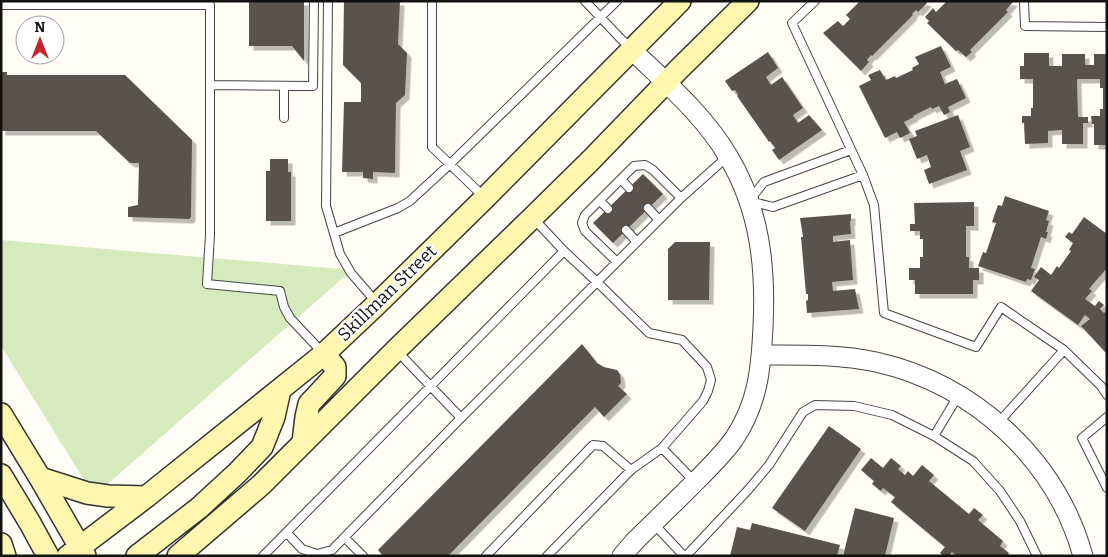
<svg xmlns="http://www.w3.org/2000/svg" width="1108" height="557" font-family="Bitter,serif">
  <defs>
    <filter id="shadow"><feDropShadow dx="4.5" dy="4.5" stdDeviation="0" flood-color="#0004"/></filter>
  </defs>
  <rect width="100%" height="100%" fill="#fffdf5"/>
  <path fill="#d5ebbd" d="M1 240 352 270 94 496 1 346Z"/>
  <path fill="#5a524d" filter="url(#shadow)" d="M249 1H304V61L292 46H249Z
    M344 1H400L398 44 407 53 405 95 396 103 395 173 373 172V179L363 178V172H342L344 102H361V83L343 65Z
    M860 1H925L927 3 918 12 916 10 912 14 913 15 872 56 871 55 867 60 869 62 861 71 823 33 838 21 843 26 850 19 846 15Z
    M947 1H1012L1013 2 1006 10 1008 12 970 50 972 52 966 57 958 50 956 51 927 23 929 21 925 17 933 8 936 12Z
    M941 46 951 67 940 72 945 84 957 79 966 98 948 107 950 112 944 115 939 106 932 109 931 107 913 116 914 117 904 122 910 133 900 138 897 132 885 138 859 86 871 80 868 75 880 70 886 80 895 76 896 78 913 70 912 68 919 64 915 57Z
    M768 52 778 68 766 77 771 85 782 77 803 108 793 115 798 123 809 115 822 130 779 160 772 150 775 148 770 141 769 142 737 96 738 95 735 90 732 91 725 81Z
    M1024 53H1049V66H1062V54H1085V65H1094V54H1107V145H1094V124H1092L1091 116H1100V109H1103V88H1100V79H1077L1078 117H1088V123H1083V144H1062V130L1048 131V143L1025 144 1024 123H1022V116H1031V108H1033V79H1020V66H1024Z
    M1 72H7V75H125L192 140 191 217 189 219 128 217V207L138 205 139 163H130L96 131H1Z
    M958 115 970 147 960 151 967 170 929 184 924 170 931 167 927 155 917 159 909 139 917 136 915 131Z
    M270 159H288V172H291V221H266V171H270Z
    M643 174 663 194 613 243 593 223Z
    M1005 196 1049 211 1046 220 1049 221 1046 232H1048L1046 239 1041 237 1031 268 1035 269 1031 280 1027 279 1026 282 978 266 983 252 986 253 996 223 992 222 998 205 1002 206Z
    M974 202V226H966V257H969V268H979V280H973V294H915V280H909V268H920V257H923V239H920V231H910V224H915L914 203Z
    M851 214V221H850L851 234 833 236V242L850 240 853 280 832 282 833 291 855 289 859 309 807 313 806 301 808 300V294H806L801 237H803L800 218Z
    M1084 217 1107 234V268L1089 289 1092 291 1085 299 1095 306 1099 301 1104 305 1100 309 1104 313 1107 310V354L1081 326 1090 319 1085 315 1078 325 1031 291 1039 280 1034 277 1041 267 1051 275 1057 266 1059 268 1071 251 1069 250 1073 243 1065 237 1069 232 1072 234Z
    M675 242H710L709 300H668V249Z
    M582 344 597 363 604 367 617 370 620 374 621 383 618 386 627 394 604 417 595 407 448 556H383L378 550Z
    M829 426 861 449 805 531 772 508Z
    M871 458 883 468 891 458 901 466 898 469 905 475 908 471 913 476 922 465 934 475 929 481 969 514 974 508 983 515 978 520 1003 541 1000 546 1009 553 1007 556H956L952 552 949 556H943L940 553 945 547 891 502 895 497 883 488 881 491 872 484 874 481 861 470Z
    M855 508 894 518 885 556H843Z
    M752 523 840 545 837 556H730L737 527 750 530Z"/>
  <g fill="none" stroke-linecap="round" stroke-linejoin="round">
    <defs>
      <path id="service" d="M328 1 326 206 340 254 351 273 376 302
        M432 1V147L484 197
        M585 1 621 39 631 48
        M815 1 792 23 863 175 874 205 884 313 976 347 1001 307 1064 350 1101 386 1107 395
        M1024 1 1025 26 1107 27
        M1 5H210V235L207 284 280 291 284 307 290 318 322 352
        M210 85 313 86 314 1
        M284 86V118
        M851 150 764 182 749 201 773 207 863 175
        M621 179 629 188
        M600 201 608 209
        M648 208 659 220
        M626 230 637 242
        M334 233 398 208 410 201 449 165 617 1
        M564 251 597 282 681 198 728 156
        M617 262 585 231 582 223 585 215 634 166 645 165 653 170 681 198
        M397 351 461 418
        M1107 417 1082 438 1107 488
        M998 423 1064 350
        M934 436 958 396
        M653 523 684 556
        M287 533 302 549 317 554 332 550 461 418 597 282 649 333 682 340 707 367 711 380 708 391 703 401 662 448
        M345 538 363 556
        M263 556 564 251 533 218
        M486 556 593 445 603 446 631 470
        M547 556 631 470 662 448 695 482
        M686 556 748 490 769 465 803 412 815 405 854 406 892 415 934 436 973 461 1000 491 1020 521 1037 556"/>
      <path id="tertiary" d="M762 355C800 355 839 354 876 362 974 384 1056 459 1083 556
        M622 556 634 542C652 524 670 507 688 489 704 473 721 457 734 439 758 403 761 369 763 327 766 267 760 209 728 156 704 115 666 83 632 50"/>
      <path id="secondary" d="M1 414 40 478 85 556
        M303 442 306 417 309 404 335 376V367L324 354
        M1 475 30 523 48 556
        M40 478 87 493 108 496 146 497
        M1 544 5 556
        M68 556 146 497 324 354 377 304 485 198 680 1
        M137 556 199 508 237 473 262 447 274 417 280 390
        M178 556 261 485 396 350 532 218 591 160 679 69 748 1"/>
    </defs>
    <use href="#service" stroke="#444" stroke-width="10"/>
    <use href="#tertiary" stroke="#444" stroke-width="21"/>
    <use href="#secondary" stroke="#333" stroke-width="24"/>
    <use href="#service" stroke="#fff" stroke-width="8"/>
    <use href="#tertiary" stroke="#fff" stroke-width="19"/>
    <use href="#secondary" stroke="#fff6b0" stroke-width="21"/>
  </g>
  <g text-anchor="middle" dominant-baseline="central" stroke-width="5" stroke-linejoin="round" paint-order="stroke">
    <g font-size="18" fill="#111" stroke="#fff">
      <text transform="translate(387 293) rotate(-44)">Skillman Street</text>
    </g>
  </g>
  <rect width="1108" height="557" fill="none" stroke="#111111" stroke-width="5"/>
  <g transform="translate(40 40)"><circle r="24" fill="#ffffff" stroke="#a0a0a0"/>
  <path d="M0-4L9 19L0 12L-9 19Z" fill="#c4262e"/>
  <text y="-8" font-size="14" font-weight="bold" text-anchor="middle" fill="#111111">N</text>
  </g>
</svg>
